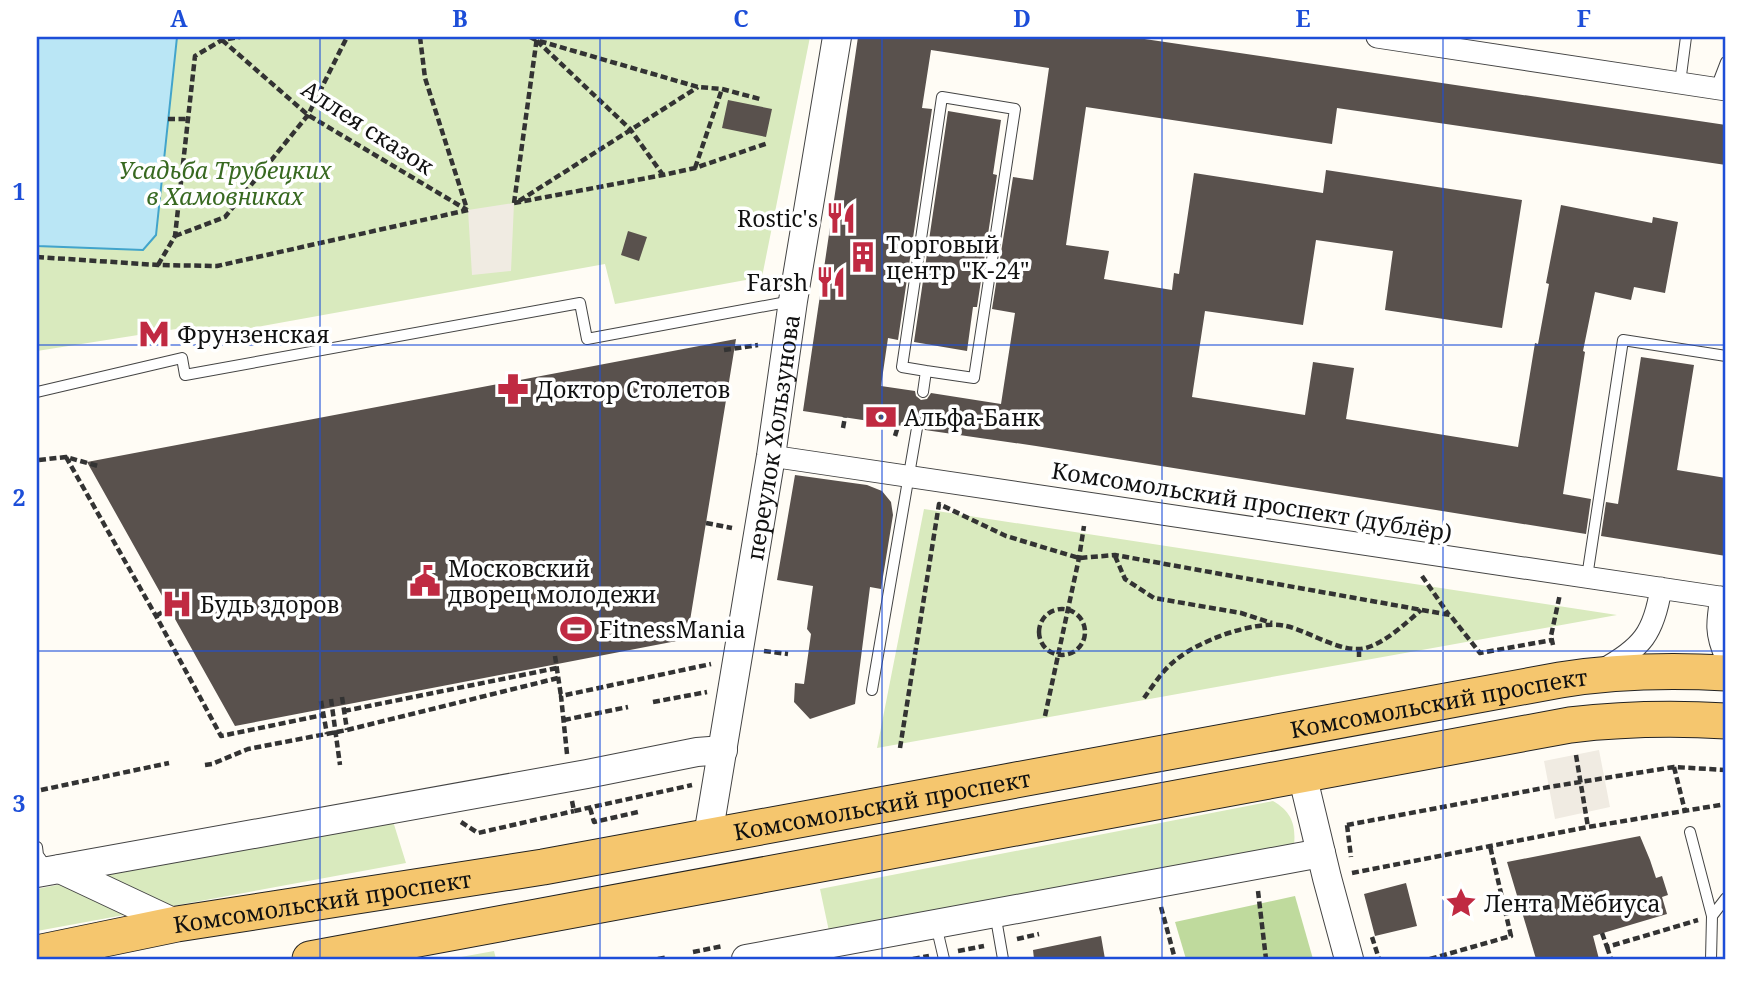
<svg xmlns="http://www.w3.org/2000/svg" width="1763" height="996" font-family="'Noto Serif',serif">
  <rect width="100%" height="100%" fill="#fffcf5"/>
  <path fill="#d9eabe" d="M37 37H810L762 277 615 304 605 264 201 337 195 326 37 351Z
    M924 509 1617 615 877 748Z
    M1273 801C1292 812 1296 825 1294 846L830 936 820 889Z
    M392 818 406 863 37 931V889Z
    M494 951 496 959H450Z"/>
  <path fill="#bfda9d" d="M1295 896 1313 959H1186L1175 922Z"/>
  <path fill="#f0ebe2" d="M514 203 511 271 472 275 468 210Z
    M1599 750 1610 807 1555 819 1544 761Z"/>
  <path fill="#bae6f5" stroke="#42a4cb" stroke-width="2" d="M37 37H177L156 235 143 250 37 246Z"/>
  <path fill="#59514d" fill-rule="evenodd" d="M858 37H1131L1726 125V165L1337 108 1332 144 1086 107 1066 245 1109 251 1104 279 1172 290 1174 273 1179 274 1194 173 1323 193 1326 170 1522 200 1502 328 1385 310 1393 251 1316 240 1303 325 1205 311 1192 397 1305 415 1313 362 1354 368 1346 419 1518 447 1535 343 1538 344 1549 284 1546 283 1561 205 1652 223 1653 217 1678 222 1665 293 1634 287 1631 300 1595 292 1583 351 1585 352 1563 494 1591 499 1586 534 1036 446 925 430 922 422 918 420 911 423 909 427 803 411ZM931 50 1049 68 1033 180 1013 177 992 309 1015 313 1001 404 931 393 927 399 921 400 916 396 915 391 881 386 888 338 898 340 932 109 922 108Z
    M728 100 772 109 766 137 722 128Z
    M948 111 1001 120 993 174 997 175 977 307H973L967 351 914 342Z
    M628 231 647 237 639 261 621 255Z
    M736 339 687 639 235 726 87 462Z
    M1641 357 1694 365 1677 470 1726 478V556L1601 536 1606 502 1618 504Z
    M795 475 867 485 882 491 891 502 893 515 881 589 870 587 855 704 810 719 794 702 795 683 804 684 811 634 807 629 813 586 777 580Z
    M1640 836 1650 860 1656 878 1662 876 1668 895 1662 897 1667 914 1593 936 1599 959H1536L1507 862Z
    M1406 883 1417 926 1375 936 1364 894Z
    M1101 936 1105 959H1034L1033 950Z"/>
  <g fill="none" stroke-linecap="round" stroke-linejoin="round">
    <defs>
      <path id="service" d="M1680 83 1686 37
        M1716 88 1726 62
        M37 392 182 358 185 375 580 303 587 339 792 301
        M923 392 926 371 902 367 942 97 1015 109 974 378 926 371
        M1587 577 1623 340 1726 356
        M872 690 917 428
        M1690 832 1712 916
        M37 847 38 855 48 869
        M995 913 1003 959
        M936 925 944 959
        M1711 959 1712 916 1726 898"/>
      <path id="minor" d="M1377 37 1726 90
        M771 456 1726 598
        M1721 597C1717 622 1715 634 1726 657
        M1602 670C1642 648 1654 633 1661 588"/>
      <g id="tertiary">
        <path d="M1302 774 1327 878 1349 959"/>
        <path id="s1" d="M708 836 771 456 793 301 837 37"/>
        <path d="M60 869 177 924"/>
        <path d="M37 873 587 774 697 752 723 750"/>
        <path d="M746 959 1321 853"/>
      </g>
      <g id="primary">
        <path id="s2" d="M37 953 177 924 543 867 1560 680C1615 671 1671 670 1726 673"/>
        <path d="M310 959 1570 725C1622 719 1674 718 1726 721"/>
      </g>
    </defs>
    <use href="#service" stroke="#444" stroke-width="12"/>
    <use href="#minor" stroke="#444" stroke-width="23"/>
    <use href="#tertiary" stroke="#444" stroke-width="30"/>
    <use href="#primary" stroke="#222" stroke-width="37"/>
    <path stroke="#333" stroke-width="4.5" stroke-dasharray="7 3.5" stroke-linecap="butt" d="M420 37 425 78 467 209
      M530 37 536 40 698 87 722 89 760 99
      M222 40 308 115 467 210
      M537 41 630 129 663 175
      M168 119H188
      M695 168 722 89
      M519 201 698 87
      M514 203 663 175 695 168 768 143
      M514 203 537 37
      M175 236 225 217 308 115 347 37
      M37 257 158 265 217 266 468 210
      M158 265 175 236 195 56 222 40 240 37
      M724 350 758 345
      M843 428 845 417
      M895 436 898 426
      M66 457 156 616 221 736 323 715
      M39 460 66 457 98 466
      M706 523 732 528
      M1115 556 1125 579 1154 598 1241 613 1272 623
      M1422 576 1449 615
      M1039 632a23 23 0 1 1 46 0a23 23 0 1 1-46 0Z
      M156 616 176 604
      M684 631 717 625
      M1553 645 1551 636 1560 594
      M1359 650V657
      M764 651 788 654
      M555 656 561 696
      M342 697 347 730
      M1144 698C1152 687 1161 673 1171 664 1194 642 1255 619 1286 626 1308 631 1336 650 1358 649 1379 649 1406 623 1421 610
      M331 699 340 765
      M321 701 327 734
      M653 702 707 692
      M344 711 557 668
      M1045 716 1079 558 1084 526
      M564 720 628 707
      M900 748 939 504 1006 536 1079 558 1115 555 1450 615 1480 653 1552 640
      M567 754 561 696 711 664
      M1576 755 1588 827
      M205 765 212 764 248 749 347 730 558 678
      M1674 767 1685 811
      M41 790 169 763
      M572 801 574 811 692 785
      M590 808 594 822 638 812
      M461 822 478 833 574 811
      M1347 825 1549 787 1674 767 1726 770
      M1347 825 1351 857
      M1352 873 1588 827 1726 804
      M1258 891 1266 959
      M1161 907 1175 959
      M1602 933 1607 947 1698 920
      M1372 937 1379 959
      M1017 939 1039 934
      M1607 947 1611 959
      M958 951 984 946
      M693 952 723 946
      M658 959 668 957
      M913 959 929 956
      M1430 959 1511 936 1490 846"/>
    <use href="#service" stroke="#fff" stroke-width="10"/>
    <use href="#minor" stroke="#fff" stroke-width="21"/>
    <use href="#tertiary" stroke="#fff" stroke-width="28"/>
    <use href="#primary" stroke="#f5c66e" stroke-width="35"/>
  </g>
  <path fill="none" stroke="#1d4ed8" stroke-width="2" stroke-opacity="0.55" d="M320 37V959M600 37V959M882 37V959M1162 37V959M1443 37V959M37 345H1726M37 651H1726"/>
  <defs>
    <symbol id="restaurant-bare" viewBox="-9 -9 18 18"><path d="M-5-6h1v4h1v-4h1v4h1v-4h1v5L-1.5 .5V6h-2V.5L-5-1ZM5-6V6H3V1.5H1.5Q1.5-4 5-6Z" fill="#c02a42" stroke="#fff" stroke-width="2.5" paint-order="stroke"/></symbol>
    <symbol id="building-bare" viewBox="-9 -9 18 18"><path d="M-4-6H4V6H1V3H-1V6H-4ZM-2.5-4.3h1.7v1.8h-1.7ZM.8-4.3h1.7v1.8H.8ZM-2.5-1h1.7V.8h-1.7ZM.8-1h1.7V.8H.8Z" fill="#c02a42" stroke="#fff" stroke-width="2.5" paint-order="stroke"/></symbol>
    <symbol id="metro-bare" viewBox="-9 -9 18 18"><path d="M-5.5 5V-5H-3L0 0L3-5H5.5V5H3V-.5L0 4L-3-.5V5Z" fill="#c02a42" stroke="#fff" stroke-width="2.5" paint-order="stroke"/></symbol>
    <symbol id="pharmacy-bare" viewBox="-9 -9 18 18"><path d="M-2-6h4v4h4v4h-4v4h-4v-4h-4v-4h4Z" fill="#c02a42" stroke="#fff" stroke-width="2.5" paint-order="stroke"/></symbol>
    <symbol id="bank-bare" viewBox="-9 -9 18 18"><path d="M-6-4H6V4H-6ZM0-2.3a2.3 2.3 0 1 0 0 4.6a2.3 2.3 0 1 0 0-4.6Z" fill="#c02a42" stroke="#fff" stroke-width="2.5" paint-order="stroke"/></symbol>
    <symbol id="civic-bare" viewBox="-9 -9 18 18"><path d="M-.6-6.5H3V-4.5H.6V-3L4-1V1h2V6H-6V1h2V-1L-.6-3ZM-1.2 2.5V6h2.4V2.5Z" fill="#c02a42" stroke="#fff" stroke-width="2.5" paint-order="stroke"/></symbol>
    <symbol id="hospital-bare" viewBox="-9 -9 18 18"><path d="M-5-5h3v3.5h4V-5h3V5h-3V1.5h-4V5h-3Z" fill="#c02a42" stroke="#fff" stroke-width="2.5" paint-order="stroke"/></symbol>
    <symbol id="stadium-bare" viewBox="-9 -9 18 18"><path d="M0-5a6.5 5 0 1 0 0 10a6.5 5 0 1 0 0-10ZM-3.5-1.8h7v3.6h-7Z" fill="#c02a42" stroke="#fff" stroke-width="2.5" paint-order="stroke"/></symbol>
    <symbol id="sight-bare" viewBox="-9 -9 18 18"><path d="M0-6L1.8-2.2L6-1.7L2.9 1.2L3.7 5.4L0 3.3L-3.7 5.4L-2.9 1.2L-6-1.7L-1.8-2.2Z" fill="#c02a42" stroke="#fff" stroke-width="2.5" paint-order="stroke"/></symbol>
  </defs>
  <g fill-rule="evenodd">
    <use href="#restaurant-bare" x="819" y="196" width="44" height="44"/>
    <use href="#building-bare" x="841" y="235" width="44" height="44"/>
    <use href="#restaurant-bare" x="809" y="260" width="44" height="44"/>
    <use href="#metro-bare" x="132" y="312" width="44" height="44"/>
    <use href="#pharmacy-bare" x="491" y="367" width="44" height="44"/>
    <use href="#bank-bare" x="859" y="395" width="44" height="44"/>
    <use href="#civic-bare" x="403" y="559" width="44" height="44"/>
    <use href="#hospital-bare" x="155" y="582" width="44" height="44"/>
    <use href="#stadium-bare" x="554" y="607" width="44" height="44"/>
    <use href="#sight-bare" x="1439" y="881" width="44" height="44"/>
  </g>
  <g text-anchor="middle" dominant-baseline="central" stroke-width="7" stroke-linejoin="round" paint-order="stroke">
    <g font-size="23" fill="#111" stroke="#fff">
      <text transform="translate(368 127) rotate(33)">Аллея сказок</text>
      <text stroke="none"><textPath href="#s1" startOffset="404">переулок Хользунова</textPath></text>
      <text transform="translate(1252 501) rotate(9)">Комсомольский проспект (дублёр)</text>
      <text stroke="none"><textPath href="#s2" startOffset="1424">Комсомольский проспект</textPath></text>
      <text stroke="none"><textPath href="#s2" startOffset="858">Комсомольский проспект</textPath></text>
      <text stroke="none"><textPath href="#s2" startOffset="290">Комсомольский проспект</textPath></text>
    </g>
    <g font-size="23" font-style="italic" fill="#386921" stroke="#fff">
      <text x="225" y="170">Усадьба Трубецких<tspan x="225" dy="26">в Хамовниках</tspan></text>
    </g>
    <g font-size="23" fill="#111" stroke="#fff" text-anchor="start">
      <text x="818" y="218" text-anchor="end">Rostic's</text>
      <text x="886" y="244">Торговый<tspan x="886" dy="26">центр "К-24"</tspan></text>
      <text x="808" y="282" text-anchor="end">Farsh</text>
      <text x="177" y="334">Фрунзенская</text>
      <text x="536" y="389">Доктор Столетов</text>
      <text x="904" y="417">Альфа-Банк</text>
      <text x="448" y="568">Московский<tspan x="448" dy="26">дворец молодежи</tspan></text>
      <text x="200" y="604">Будь здоров</text>
      <text x="599" y="629">FitnessMania</text>
      <text x="1484" y="903">Лента Мёбиуса</text>
    </g>
  </g>
  <rect width="1763" height="996" fill="none" stroke="#ffffff" stroke-width="77"/>
  <rect x="38" y="38" width="1686" height="920" fill="none" stroke="#1d4ed8" stroke-width="2.5"/>
  <g font-size="23" text-anchor="middle" font-weight="bold" fill="#1d4ed8">
    <text x="179" y="27">A</text>
    <text x="460" y="27">B</text>
    <text x="741" y="27">C</text>
    <text x="1022" y="27">D</text>
    <text x="1303" y="27">E</text>
    <text x="1584" y="27">F</text>
    <text x="19" y="200">1</text>
    <text x="19" y="506">2</text>
    <text x="19" y="812">3</text>
  </g>
</svg>
